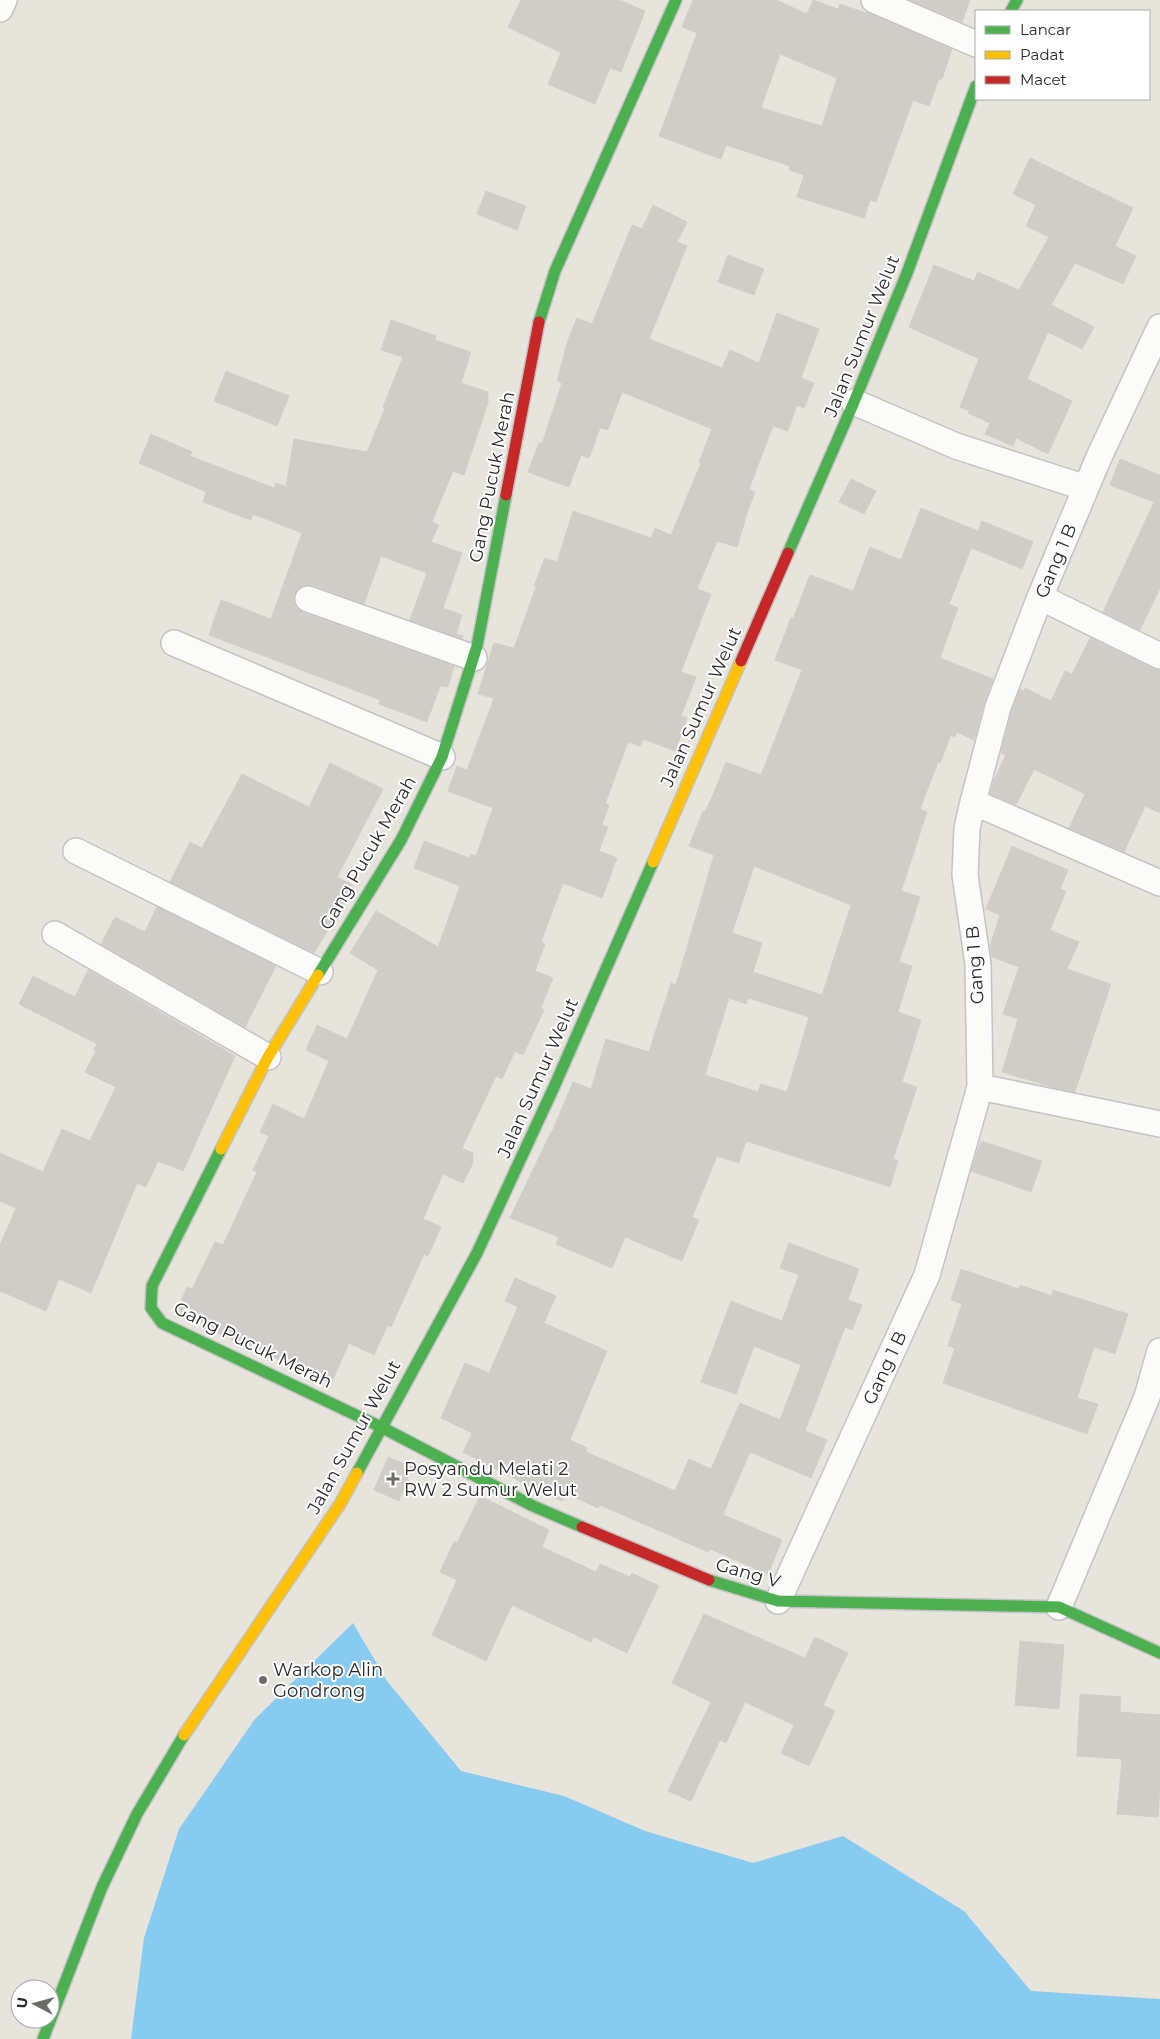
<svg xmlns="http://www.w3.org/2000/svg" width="1160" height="2039" font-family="Montserrat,sans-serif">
  <rect width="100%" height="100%" fill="#e7e4dc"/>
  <path fill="#88cbf0" d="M353 1623 387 1681 461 1771 564 1796 645 1831 753 1863 843 1836 964 1911 1031 1991 1160 1999V2039H131L144 1938 179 1829 255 1719Z"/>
  <path fill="#d0cdc8" stroke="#d2cfc8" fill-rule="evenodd" d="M521 0H620L645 11 621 72 610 68 595 104 548 84 561 53 508 27Z
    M693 0H776L807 14 813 0 838 9 840 4 866 13V11L952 49 942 79H939L929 106 913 100 876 202 870 200 864 218 797 197 804 175 789 170 790 166 726 145 721 159 659 136 697 33 682 27ZM780 54 837 78 822 126 761 108Z
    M910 0H970L962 22Z
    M1030 158 1133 208 1115 246 1136 256 1123 284 1075 263 1051 305 1094 327 1082 349 1048 332 1027 379 1072 401 1048 454 1016 438 1013 446 985 434 990 423 968 413 970 411 960 407 979 359 909 327 934 265 974 281 978 272 1019 290 1049 237 1026 226 1036 205 1013 194Z
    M486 191 526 206 517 230 477 214Z
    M653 205 687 222 677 242 687 246 649 339 722 368 730 350 759 363 777 313 819 329 801 378 814 383 804 408 797 405 788 431 773 426 749 489 755 492 744 521H745L737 547 717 541 697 589 711 594 681 672 696 677 681 716 687 718 675 751 643 739 640 746 628 742 605 804 609 805 602 825 608 827 599 851 617 858 602 898 563 883 541 942 545 944 535 971 553 978 541 1008 544 1010 523 1055 515 1051 502 1079 496 1076 462 1148 473 1153V1163L463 1183 443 1174 423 1219 441 1227 428 1256 424 1254 391 1327 388 1325 374 1355 349 1343 331 1384 241 1342V1343L218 1333 219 1330 177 1311 187 1287 192 1289 215 1242 223 1245 257 1172 253 1170 269 1136 260 1132 273 1104 304 1119 329 1061 306 1050 317 1025 347 1039 378 970 350 953 376 911 438 947 460 886 414 868 424 841 469 858 471 854 476 856 493 808 448 791 457 766 467 770 494 698 478 694 494 643 514 648 536 587 534 586 545 558 557 562 573 511 651 538 655 528 671 535 701 463 699 462 712 429 622 392 608 430 600 428 589 458 581 455 569 487 528 472 539 443 542 444 562 383 557 381 568 340 577 318 592 324 632 225 642 229Z
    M728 255 764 269 754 295 718 282Z
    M391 320 436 336 435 340 471 352 461 383 488 392V403L464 475 453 471 432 522 439 525 431 542 462 553 443 608 462 615 456 634 463 636 462 639 410 620 427 573 381 556 364 604 313 585H306L298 588 294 595V601L297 608 303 613 454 666 448 687 440 686 427 722 379 704 380 700 209 635 221 600 271 619 302 533 253 514 251 520 203 502 206 492 139 463 151 434 192 452 190 456 274 488 276 483 286 487 294 439 367 452 385 408 383 407 403 357 381 350Z
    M226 371 289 396 277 426 214 401Z
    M1120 459 1160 475V588L1140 630 1103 612 1154 502 1110 485Z
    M851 479 876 491 864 514 839 502Z
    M921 508 978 531 949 604 958 608 940 658 993 679 984 703 974 740 957 732 955 737 951 735 940 763 938 762 920 809 927 812 901 891 920 897 899 962 912 966 898 1012 921 1020 902 1082 917 1087 893 1159 898 1161 890 1187 746 1141 739 1163 717 1156 692 1217 699 1220 682 1261 625 1237 612 1268 556 1244 559 1237 510 1218 551 1132H552L573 1082 591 1089 606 1039 649 1052 671 983 676 985 714 855 689 846 703 811 705 812 713 795 726 762 761 775 802 670 775 660 791 618 793 619 810 575 853 591 870 547 901 560ZM754 866 851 905 822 995 753 972 762 943 732 933ZM729 998 746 1004 748 998 809 1017 787 1092 761 1084 758 1092 705 1075Z
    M982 521 1033 542 1022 569 972 548Z
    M1090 638 1154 669 1160 670V813L1145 806 1124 852 1069 828 1085 794 1034 769 1016 805 990 794 994 780 1006 755 1001 753 1012 711 1020 689 1024 691 1025 688 1051 701 1065 671 1072 674Z
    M330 763 383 789 337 877 353 885 349 895 314 953 170 882 190 842 202 848 242 774 309 807Z
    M1012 846 1068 870 1060 889 1066 891 1050 930 1079 942 1067 969 1111 984 1075 1092 1049 1086 1002 1072 1018 1019 1003 1014 1019 967 992 957 990 946 1000 915 986 909Z
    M157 907 276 966 245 1027 101 944 115 917 145 932Z
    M88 970 235 1056 183 1171 158 1161 146 1187 137 1183 91 1293 59 1279 46 1311 0 1291V1245L16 1208 0 1201V1153L43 1172 62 1129 90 1141 116 1087 85 1072 96 1051 94 1050 97 1044 19 1004 33 976 75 997Z
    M981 1141 1042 1161 1031 1192 971 1171Z
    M789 1243 859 1269 848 1300 862 1305 852 1330 845 1327 805 1431 827 1440 811 1478 750 1452 724 1512V1515L782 1540 768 1574 710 1549 708 1552 600 1505 598 1508 568 1494 565 1495 562 1501 540 1492 463 1452 472 1433 441 1418 465 1363 489 1373 518 1307 505 1301 515 1278 556 1296 544 1323 607 1351 570 1440 587 1448 586 1452 675 1491 689 1459 711 1469 740 1403 780 1420 801 1365 754 1346 736 1394 701 1382 731 1301 782 1321 799 1275 780 1268Z
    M961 1269 1019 1289 1020 1285 1052 1296 1053 1290 1128 1314 1115 1354 1094 1347 1077 1398 1098 1404 1087 1434 943 1383 955 1348 948 1346 962 1304 951 1300Z
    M388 1457 412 1467 399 1501 374 1490Z
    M480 1496 549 1530 542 1547 596 1572 600 1564 630 1577 632 1573 659 1586 627 1653 594 1637 591 1642 512 1605 486 1661 432 1635 457 1580 440 1572 454 1541 457 1543Z
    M704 1614 805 1658 815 1637 848 1653 823 1705 835 1711 809 1766 781 1753 794 1725 745 1702 726 1743 720 1740 691 1801 668 1791 711 1702 672 1683Z
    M1020 1641 1064 1645 1059 1709 1015 1705Z
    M1080 1694 1121 1697 1120 1712 1160 1715V1787L1158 1817 1117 1814 1122 1759 1077 1756Z"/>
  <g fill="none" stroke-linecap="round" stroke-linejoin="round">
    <defs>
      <path id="street" d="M874 0 976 44
        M0 9 4 0
        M854 402 956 446 1086 488
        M1040 597 1160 656
        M308 599 474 658
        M174 643 442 757
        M973 802 1160 883
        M76 851 320 972
        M55 934 268 1057
        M980 1087 1160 1124
        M778 1601 927 1275 980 1087 978 964 965 875 967 828 973 802 998 707 1040 597 1099 457 1160 327
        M1059 1607 1147 1397 1160 1351"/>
      <path id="fast" d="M1011 11 1017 0
        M539 322 555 271 676 0
        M788 553 854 402 907 273 976 86
        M318 975 401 840 442 757 477 646 506 495
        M221 1149 152 1286 151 1308 162 1323 381 1427 533 1506 582 1527
        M357 1473 477 1253 554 1087 653 862
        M709 1580 778 1601 1059 1607 1160 1653
        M43 2039 102 1887 137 1814 184 1735"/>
      <path id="slow" d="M653 862 741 661
        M221 1149 268 1057 318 975
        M184 1735 340 1504 357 1473"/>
      <path id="jam" d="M506 495 539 322
        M741 661 788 553
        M582 1527 709 1580"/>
    </defs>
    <use href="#street" stroke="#c4c3c3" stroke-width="28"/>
    <use href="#fast" stroke="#c4c3c3" stroke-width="14"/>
    <use href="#slow" stroke="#c4c3c3" stroke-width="14"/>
    <use href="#jam" stroke="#c4c3c3" stroke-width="14"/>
    <use href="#street" stroke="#fbfbfa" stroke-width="25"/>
    <use href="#fast" stroke="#4caf50" stroke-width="11"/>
    <use href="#slow" stroke="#ffc107" stroke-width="11"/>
    <use href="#jam" stroke="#c62828" stroke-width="11"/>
  </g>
  <g fill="#6b6a67" stroke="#fff" stroke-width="2">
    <path d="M390.5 1471.5h5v5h5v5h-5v5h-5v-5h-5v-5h5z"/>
    <circle cx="263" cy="1680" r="5"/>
  </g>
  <g text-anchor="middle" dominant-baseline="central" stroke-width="4" stroke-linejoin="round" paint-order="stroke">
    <g font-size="18" fill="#282828" stroke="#fff">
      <text transform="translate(862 336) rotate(-68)">Jalan Sumur Welut</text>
      <text transform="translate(492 477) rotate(-79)">Gang Pucuk Merah</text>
      <text transform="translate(1056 561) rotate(-67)">Gang 1 B</text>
      <text transform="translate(701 707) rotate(-66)">Jalan Sumur Welut</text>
      <text transform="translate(368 853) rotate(-60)">Gang Pucuk Merah</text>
      <text transform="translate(975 965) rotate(-94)">Gang 1 B</text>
      <text transform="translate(538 1078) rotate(-66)">Jalan Sumur Welut</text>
      <text transform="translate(253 1345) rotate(26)">Gang Pucuk Merah</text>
      <text transform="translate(885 1368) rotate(-65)">Gang 1 B</text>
      <text transform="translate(354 1437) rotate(-61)">Jalan Sumur Welut</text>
      <text transform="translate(748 1573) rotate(16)">Gang V</text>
    </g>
    <g font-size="18" fill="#282828" stroke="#fff" text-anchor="start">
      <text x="404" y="1469">Posyandu Melati 2<tspan x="404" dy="21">RW 2 Sumur Welut</tspan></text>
      <text x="273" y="1670">Warkop Alin<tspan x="273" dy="21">Gondrong</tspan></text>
    </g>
  </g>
  <rect x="975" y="10" width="175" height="90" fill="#ffffff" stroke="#a9a9a9"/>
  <rect x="985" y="26" width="25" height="8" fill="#4caf50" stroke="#a9a9a9"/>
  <text x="1020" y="35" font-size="15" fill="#282828">Lancar</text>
  <rect x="985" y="51" width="25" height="8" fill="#ffc107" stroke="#a9a9a9"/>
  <text x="1020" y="60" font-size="15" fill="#282828">Padat</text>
  <rect x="985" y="76" width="25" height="8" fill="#c62828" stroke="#a9a9a9"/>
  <text x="1020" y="85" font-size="15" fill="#282828">Macet</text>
  <g transform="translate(35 2004) rotate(276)"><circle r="24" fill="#ffffff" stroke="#a9a9a9"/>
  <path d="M0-4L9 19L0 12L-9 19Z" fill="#6b6a67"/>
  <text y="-8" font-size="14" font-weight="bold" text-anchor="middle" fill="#282828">U</text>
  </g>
</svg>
